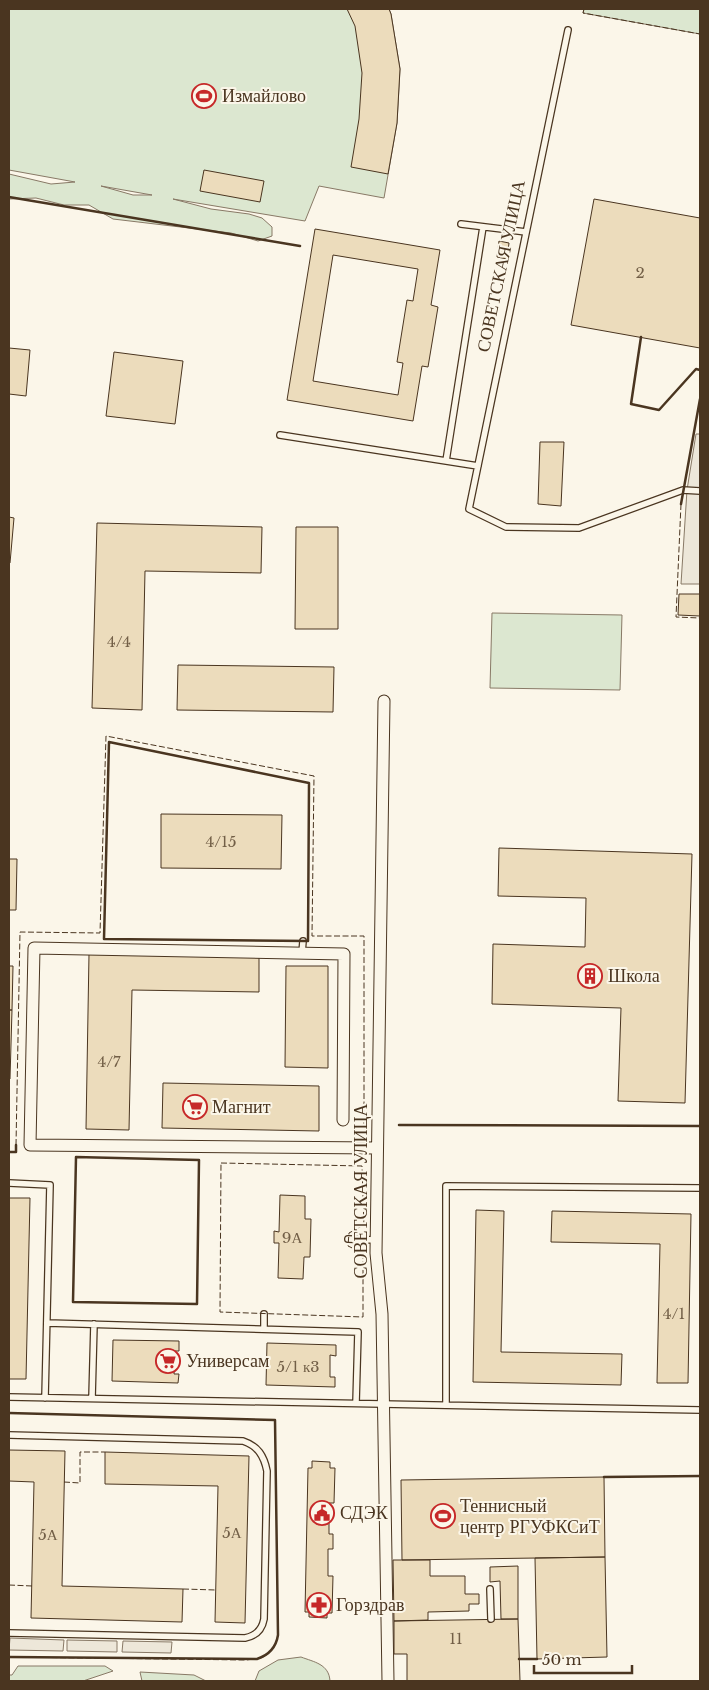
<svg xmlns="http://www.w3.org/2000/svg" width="709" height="1690" font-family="'Libre Baskerville',serif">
  <rect width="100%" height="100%" fill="#fbf6e9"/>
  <path fill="#dce7d0" stroke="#887966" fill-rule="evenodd" d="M9 9H389L391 14 400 69 397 123 384 198 319 186 305 221 173 199 211 209 249 214 262 218 272 227V236L258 241 231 233 113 219 89 205H64L36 198 9 199V174L51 184 75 182 9 170ZM101 186 152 195H133Z
    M584 9H700V34L583 13Z
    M492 613 622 615 620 690 490 688Z
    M301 1657C314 1662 329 1664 330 1681H255L259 1671 278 1660Z
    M18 1666H105L113 1671 83 1681H9V1675H12Z
    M140 1672 194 1675 206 1681H142Z"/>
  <path fill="#ede7d9" stroke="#887966" d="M696 434H700V584H681L687 490Z
    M10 1638 64 1640 63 1651 9 1650Z
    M67 1640 117 1641V1652L67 1651Z
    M123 1641 172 1642 171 1653 122 1652Z"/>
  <path fill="#ecdcbc" stroke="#4a3520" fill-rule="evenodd" d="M347 9H389L391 14 400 69 397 123 388 174 351 167 359 119 362 73 355 26Z
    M204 170 264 181 260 202 200 191Z
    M594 199 700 218V348L571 325Z
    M315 229 440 250 431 305 438 307 428 367 422 366 413 421 287 400ZM333 255 418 269 413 301 407 300 397 362 403 363 398 395 313 381Z
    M499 241 509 243 507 259 497 257Z
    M9 348 30 350 26 396 9 394Z
    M114 352 183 361 175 424 106 416Z
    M540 442H564L561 506 538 504Z
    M9 517 14 518 10 563H9Z
    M97 523 262 527 261 573 145 571 142 710 92 708Z
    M296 527H338V629H295Z
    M679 594H700V616L678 615Z
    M178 665 334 667 333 712 177 710Z
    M161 814 282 815 281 869 161 868Z
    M499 848 692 854 685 1103 618 1101 621 1008 492 1004 493 944 585 947 586 898 498 896Z
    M9 859H17L16 910H9Z
    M89 954 259 957V992L132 990 129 1130 86 1129Z
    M9 966H13L12 1010H9Z
    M286 966H328V1068L285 1067Z
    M9 1010H12L10 1079H9Z
    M163 1083 319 1086V1131L162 1128Z
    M280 1195 305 1196V1219H311L310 1257H304L303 1279 278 1278 279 1243H274V1231L279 1232Z
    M9 1198H30L26 1379H9Z
    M476 1210 504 1211 501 1352 622 1354 621 1385 473 1382Z
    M552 1211 691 1214 688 1383H657L660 1244 551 1242Z
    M113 1340 179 1341V1351H175L174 1374H179L178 1383 112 1381Z
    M267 1343 336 1345V1356L330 1355V1377H335V1387L266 1385Z
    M9 1450 65 1451 62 1586 183 1589 182 1622 31 1618 34 1482 9 1481Z
    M105 1452 249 1456 245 1623 215 1622 218 1486 105 1484Z
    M312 1461 330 1462V1468H335L334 1503H329V1534H333V1549H328V1576H333L332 1613H327V1618L309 1617V1612H305L308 1468H312Z
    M604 1477 605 1557 402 1560 401 1480Z
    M605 1557 607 1657 537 1659 535 1558Z
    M393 1560H430V1576H465V1594H479V1604H469V1611L428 1612V1620L394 1621Z
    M518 1566V1619H501L500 1581 490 1582V1567Z
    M518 1619 520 1681H407V1654H394V1621Z"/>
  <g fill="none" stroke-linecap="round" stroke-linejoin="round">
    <defs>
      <path id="lane" d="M568 30 469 509 506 527 579 528 683 490 700 491
        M461 224 526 232
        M280 435 478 466
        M446 461 483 227
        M302 953 303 941
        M9 1183 50 1185 45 1398
        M348 1239 376 1240
        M47 1323 358 1332 356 1403
        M264 1329V1314
        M9 1397 700 1410
        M92 1398 94 1324
        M446 1405V1186L700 1188
        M9 1435 243 1441C258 1446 264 1456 267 1471L264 1619C262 1630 256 1636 245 1638L9 1633
        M490 1589 491 1619"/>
      <path id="street" d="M384 701 376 1253 382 1314 388 1681
        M343 1120 344 954 34 948 30 1145 377 1148"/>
    </defs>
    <use href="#lane" stroke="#4a3520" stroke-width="8"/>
    <use href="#street" stroke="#4a3520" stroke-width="13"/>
    <use href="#lane" stroke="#fbf6e9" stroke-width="5.5"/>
    <use href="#street" stroke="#fbf6e9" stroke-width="11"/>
    <path stroke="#4a3520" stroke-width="1" stroke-dasharray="6 2.5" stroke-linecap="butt" d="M584 9 583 13 700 34
      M681 504 676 617 700 618
      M16 1145 20 932 100 933 106 736 314 776 312 936H364V1125
      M221 1163 362 1166 364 1225 349 1233 348 1246 363 1253V1317L220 1312Z
      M64 1482 80 1483V1452H105
      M9 1585 32 1586
      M183 1589 216 1590
      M9 1657 246 1660 262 1658 270 1652"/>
    <path stroke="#4a3520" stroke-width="2.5" d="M9 197 300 246
      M641 337 631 404 659 410 696 369 700 370
      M681 504 700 399
      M109 742 309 783 308 941 104 939Z
      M399 1125 700 1126
      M9 1152H16V1145
      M76 1157 199 1160 197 1304 73 1302Z
      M9 1413 275 1420 278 1635C276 1648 269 1655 257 1659L9 1657
      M604 1477 700 1476
      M519 1659H537"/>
  </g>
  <defs>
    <symbol id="stadium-ring" viewBox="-11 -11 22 22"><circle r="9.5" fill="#fbf6e9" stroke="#c62828" stroke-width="1.5"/><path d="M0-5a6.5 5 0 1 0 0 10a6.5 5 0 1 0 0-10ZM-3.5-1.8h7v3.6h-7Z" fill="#c62828"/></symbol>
    <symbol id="building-ring" viewBox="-11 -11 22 22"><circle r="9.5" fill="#fbf6e9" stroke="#c62828" stroke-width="1.5"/><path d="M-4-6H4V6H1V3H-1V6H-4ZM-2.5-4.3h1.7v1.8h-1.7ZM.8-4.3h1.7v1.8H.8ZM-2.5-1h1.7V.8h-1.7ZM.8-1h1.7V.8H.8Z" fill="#c62828"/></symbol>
    <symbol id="supermarket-ring" viewBox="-11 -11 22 22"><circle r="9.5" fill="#fbf6e9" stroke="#c62828" stroke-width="1.5"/><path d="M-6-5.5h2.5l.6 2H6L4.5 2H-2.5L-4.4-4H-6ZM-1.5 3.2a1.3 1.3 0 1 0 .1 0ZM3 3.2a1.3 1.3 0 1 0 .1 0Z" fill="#c62828"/></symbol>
    <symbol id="civic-ring" viewBox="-11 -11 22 22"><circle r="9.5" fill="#fbf6e9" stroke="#c62828" stroke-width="1.5"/><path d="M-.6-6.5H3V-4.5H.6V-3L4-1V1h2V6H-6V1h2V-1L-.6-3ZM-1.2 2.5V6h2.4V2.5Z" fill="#c62828"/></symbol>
    <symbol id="pharmacy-ring" viewBox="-11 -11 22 22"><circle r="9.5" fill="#fbf6e9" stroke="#c62828" stroke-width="1.5"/><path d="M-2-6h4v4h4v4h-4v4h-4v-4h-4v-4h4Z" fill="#c62828"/></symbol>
  </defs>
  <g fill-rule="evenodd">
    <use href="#stadium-ring" x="190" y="82" width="28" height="28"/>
    <use href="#building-ring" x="576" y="962" width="28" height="28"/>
    <use href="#supermarket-ring" x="181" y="1093" width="28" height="28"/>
    <use href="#supermarket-ring" x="154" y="1347" width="28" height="28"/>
    <use href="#civic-ring" x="308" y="1499" width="28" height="28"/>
    <use href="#stadium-ring" x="429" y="1502" width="28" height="28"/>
    <use href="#pharmacy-ring" x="305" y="1591" width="28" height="28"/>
  </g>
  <g text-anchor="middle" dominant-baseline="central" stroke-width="4" stroke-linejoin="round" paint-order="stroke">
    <g font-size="15" fill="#725f47">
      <text x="640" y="272">2</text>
      <text x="119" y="641">4/4</text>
      <text x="221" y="841">4/15</text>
      <text x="109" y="1061">4/7</text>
      <text x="292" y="1237">9А</text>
      <text x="674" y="1313">4/1</text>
      <text x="298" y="1366">5/1 к3</text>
      <text x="232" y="1532">5А</text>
      <text x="48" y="1534">5А</text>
      <text x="456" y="1638">11</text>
    </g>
    <g font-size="18" fill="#4a3520" stroke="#fbf6e9" text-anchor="start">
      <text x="222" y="96">Измайлово</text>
      <text x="608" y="976">Школа</text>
      <text x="212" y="1107">Магнит</text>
      <text x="186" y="1361">Универсам</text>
      <text x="460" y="1506">Теннисный<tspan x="460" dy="21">центр РГУФКСиТ</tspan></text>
      <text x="340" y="1513">СДЭК</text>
      <text x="336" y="1605">Горздрав</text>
    </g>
    <g font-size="18" fill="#4a3520" stroke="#fbf6e9">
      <text transform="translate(501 266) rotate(-78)">СОВЕТСКАЯ УЛИЦА</text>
      <text transform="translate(361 1191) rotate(-90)">СОВЕТСКАЯ УЛИЦА</text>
    </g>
  </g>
  <rect width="709" height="1690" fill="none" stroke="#4a3520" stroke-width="20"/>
  <path d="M534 1665v8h98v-8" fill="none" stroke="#4a3520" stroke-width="2.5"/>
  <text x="542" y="1665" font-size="15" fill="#4a3520" stroke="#fbf6e9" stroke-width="4" paint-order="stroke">50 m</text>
</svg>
